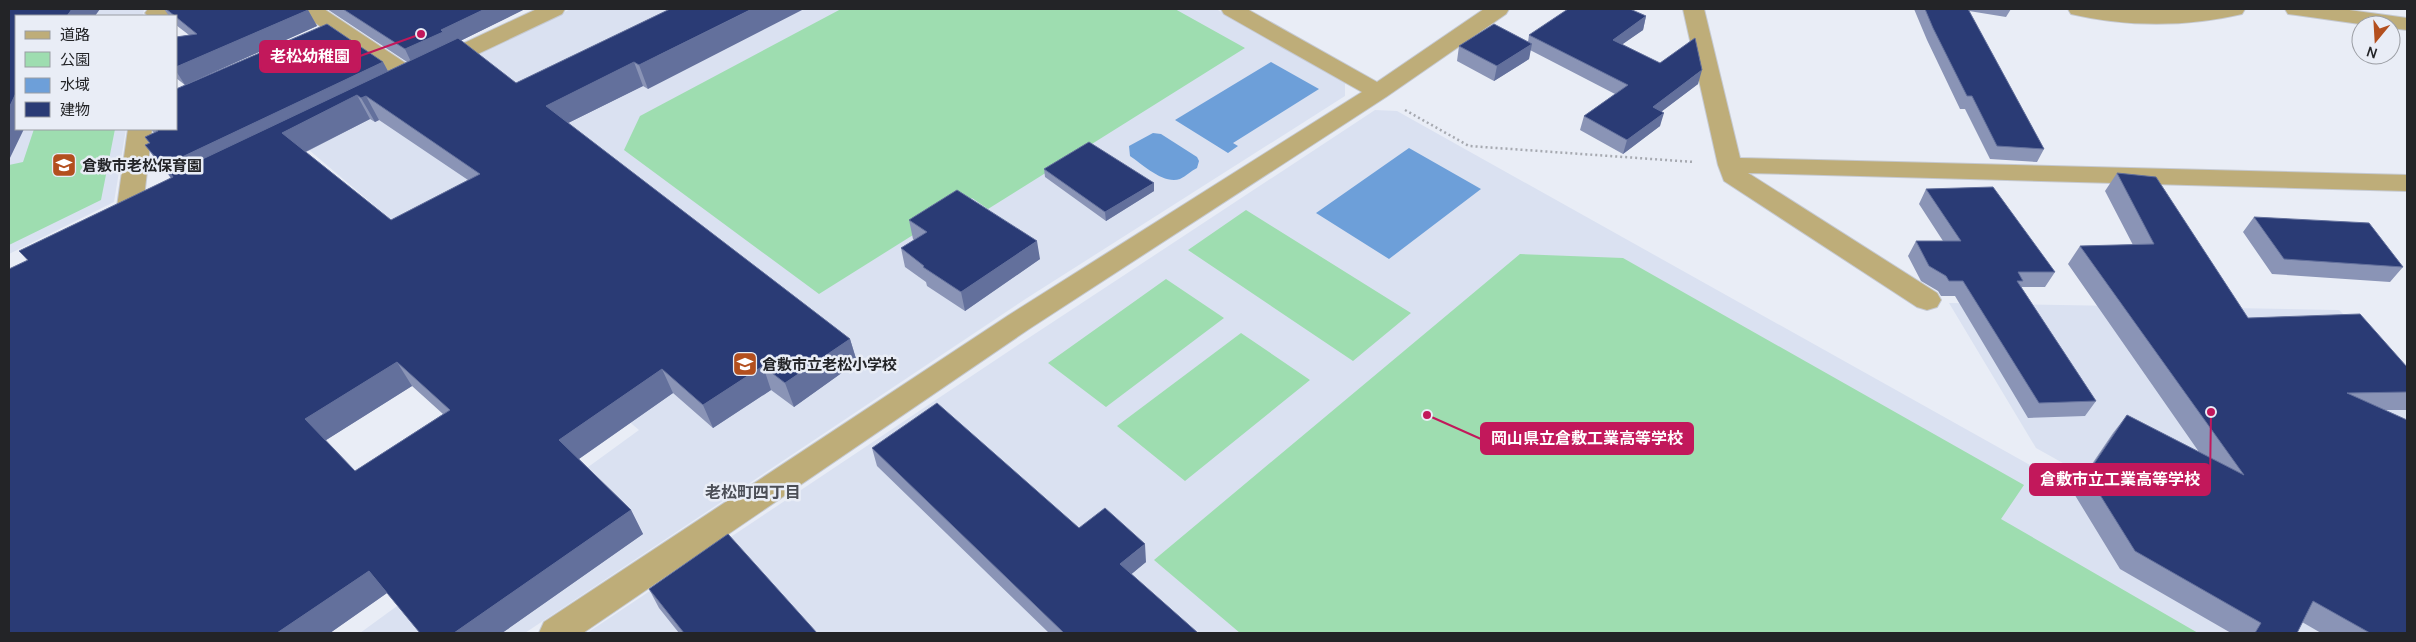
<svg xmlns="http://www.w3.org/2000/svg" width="2416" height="642" font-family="Manrope,'Noto Sans JP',sans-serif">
  <rect width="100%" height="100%" fill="#e9edf6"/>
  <path fill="#dae1f1" d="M22 9H144L143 16H16V129H126L114 202 9 254V21Z
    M571 9H1216L1341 78 1345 82V96L1027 298 525 633H360L639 430 296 139Z
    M1375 110 1397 111 2232 578 2240 562 2036 448 1949 303 2339 310 2407 375V633H587L1012 349Z"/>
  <path fill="#9eddb0" d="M841 9H1175L1245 48 988 209 972 198 819 294 624 150 640 116Z
    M34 129H115L101 200 9 245V165L23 162Z
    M1246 210 1411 313 1353 361 1188 250Z
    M1520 254 1623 258 2024 485 2001 519 2198 633H1240L1154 560Z
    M1166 279 1224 318 1106 407 1048 363Z
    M1241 333 1310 380 1185 481 1117 426Z"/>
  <path fill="#6d9fd9" d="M1271 62 1319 89 1233 143 1238 146 1228 153 1175 120Z
    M1153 133 1161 134 1197 157 1199 161 1197 168C1191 171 1186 176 1180 179 1164 185 1142 164 1130 156L1129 146Z
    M1409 148 1481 189 1389 259 1316 213Z"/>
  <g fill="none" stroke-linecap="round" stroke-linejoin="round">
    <defs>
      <path id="street" d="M148 9H188L185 14 172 16H148L145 13Z
        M299 9H324L419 72 422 77 419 82 411 84 403 82 302 14Z
        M537 9H565L562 14 446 69 438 71 430 69 427 64 430 59Z
        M1221 9H1247L1377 82 1484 9H1509L1506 14 1386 97 1029 329 583 633H539L544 622 1009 315 1362 92 1224 14Z
        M1683 9H1704L1740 158 2407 175V191L1748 173 1937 293 1941 300 1937 307 1927 310 1917 307 1724 181 1718 165Z
        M2068 9H2245L2242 14C2187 27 2126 27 2071 14Z
        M2285 9H2342L2407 18V30L2391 28V25H2367L2296 15 2288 14Z
        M128 129H152L142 214 138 220 129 222 120 220 116 214Z"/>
    </defs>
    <use href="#street" stroke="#c5c9d1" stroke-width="2"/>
    <path stroke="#a6a9b0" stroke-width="2.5" stroke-dasharray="2 3" stroke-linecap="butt" d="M1405 110 1469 146 1694 162"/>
    <use href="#street" fill="#bead79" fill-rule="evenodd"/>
  </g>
  <path fill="#8a94b6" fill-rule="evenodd" d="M164 9H307L308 10 317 26 185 85 176 78V37L189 35 176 25V16H169Z
    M327 9H525L460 41 516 83 670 9 648 89 643 86 568 123 850 339 857 362 794 407 771 390 713 428 673 393 579 459 631 510 643 534 502 633H420L387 593 330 633H9L27 260 19 251 171 178 156 160 145 145 149 143 145 137 154 133 151 129H176L383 62 388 71 407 62ZM370 119 375 122 379 120 468 180 391 220 306 152ZM412 386 443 414 355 471 326 440Z
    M1914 9H2011L2006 17 1969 11 2044 149 2037 162 1990 159 1965 109H1960L1927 40Z
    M1646 16 1643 30 1622 44 1698 84 1662 111 1660 126 1623 154 1580 130 1584 116 1615 94 1530 50 1529 59 1494 81 1457 61 1459 46 1528 42 1529 35Z
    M1044 169 1154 191 1106 221 1045 177Z
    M2117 173 2248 318 2407 367V410H2385L2407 633H2321L2302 622 2297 633H2231L2120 569 2073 492 2113 433 2127 415 2199 452 2068 264 2080 246 2133 245 2105 191Z
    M1926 189 2055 272 2045 287H2021L2096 401 2085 416 2028 418 1955 296H1941L1938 291 1921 281 1908 256 1916 241H1943L1919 204Z
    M2254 217 2403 267 2390 282 2272 274 2243 232Z
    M909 220 1040 259 965 311 927 286 926 282 905 267 901 248 914 240 913 239Z
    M872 448 1079 528 1146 562 1131 574 1198 633H1049L877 466Z
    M649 589 817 633H679L659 608Z"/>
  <path fill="#63709c" d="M72 9H100L95 16H67Z
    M485 9H525L450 46 413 66 405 49 441 30Z
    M752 9H804L648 89 639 65Z
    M308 10 317 26 185 85 176 71V67Z
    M1646 16 1643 30 1610 53 1613 40Z
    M1532 44 1529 59 1494 81 1497 66Z
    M383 62 391 77 173 181 163 166Z
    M634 62 643 86 556 129 546 106Z
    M1702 70 1698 84 1649 121 1653 107Z
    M16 93V129H24L9 160V108Z
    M357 95 370 119 297 156 282 133Z
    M366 96 379 120 375 122 361 98Z
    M1664 113 1660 126 1623 154 1627 140Z
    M1154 183V191L1106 221 1105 212Z
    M1037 241 1040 259 965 311 961 292Z
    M850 339 857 362 794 407 785 383Z
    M397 362 412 386 323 442 305 419Z
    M763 366 771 390 713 428 703 405Z
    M662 369 673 393 573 463 559 440Z
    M631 510 643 534 502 633H454Z
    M1145 544 1146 562 1122 582 1120 564Z
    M369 571 387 593 330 633H277Z"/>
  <path fill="#2a3b75" stroke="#63709c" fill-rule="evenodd" d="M9 9H72L67 16H16V93L9 108Z
    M166 9H307L308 10 176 67V37L197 34 176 17V16H175Z
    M343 9H485L441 30 443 32 405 49Z
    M670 9H752L639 65 634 62 546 106 850 339 785 383 763 366 703 405 662 369 559 440 631 510 454 633H420L369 571 277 633H9V269L28 260 19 251 173 177 171 174 458 38 516 83ZM357 95 361 98 366 96 480 174 391 220 282 133ZM397 362 450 410 355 471 305 419Z
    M1568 9H1630L1646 16 1613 40 1660 63 1695 38 1702 70 1653 107 1664 113 1627 140 1584 116 1628 85 1529 35Z
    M1925 9H1968L2044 149 1997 146 1972 96H1967L1933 28Z
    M327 24 383 62 163 166 145 145 150 143 145 137 158 131 155 129H176V89Z
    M1494 24 1532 44 1497 66 1459 46Z
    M1089 142 1154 183 1105 212 1044 169Z
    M2117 173 2156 177 2248 318 2360 314 2407 367V392L2347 393 2407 420V633H2370L2313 601 2297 633H2255L2261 623 2135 551 2087 474 2127 415 2244 475 2080 246 2154 244Z
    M1993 187 2055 272H2018L2023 281H2017L2096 401 2039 403 1963 281H1949L1946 276 1929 266 1916 241H1961L1926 189Z
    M957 190 1037 241 961 292 923 267 924 266 901 248 927 232 909 220Z
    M2254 217 2369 223 2403 267 2284 259Z
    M937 403 1079 528 1105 508 1145 544 1120 564 1198 633H1064L872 448Z
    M728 534 817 633H684L649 589Z"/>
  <defs>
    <symbol id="school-square" viewBox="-11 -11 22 22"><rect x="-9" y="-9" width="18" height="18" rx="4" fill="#b34f1e" stroke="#e9edf6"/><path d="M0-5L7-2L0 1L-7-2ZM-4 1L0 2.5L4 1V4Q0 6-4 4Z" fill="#fff"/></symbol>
  </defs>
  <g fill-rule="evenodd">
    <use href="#school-square" x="50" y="151" width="28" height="28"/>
    <use href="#school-square" x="731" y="350" width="28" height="28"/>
  </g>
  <g text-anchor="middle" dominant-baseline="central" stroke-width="5" stroke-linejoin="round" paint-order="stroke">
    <g font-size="15" font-weight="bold" fill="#232427" stroke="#e9edf6" text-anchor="start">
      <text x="82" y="165">倉敷市老松保育園</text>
      <text x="762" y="364">倉敷市立老松小学校</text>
    </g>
    <g font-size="16" font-weight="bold" fill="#4c4f57" stroke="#e9edf6">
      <text x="753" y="492">老松町四丁目</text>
    </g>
  </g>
  <path fill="none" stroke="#c2185b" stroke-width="2" d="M421 34L360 56M1427 415L1481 439M2211 412L2210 479"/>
  <g fill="#c2185b" stroke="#e9edf6" stroke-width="2">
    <circle cx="421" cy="34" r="5"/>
    <circle cx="1427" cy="415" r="5"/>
    <circle cx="2211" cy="412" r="5"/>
  </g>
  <g fill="#c2185b" stroke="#c2185b" stroke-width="2">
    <rect x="260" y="41" width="100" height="31" rx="5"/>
    <rect x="1481" y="423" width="212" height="31" rx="5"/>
    <rect x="2030" y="464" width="180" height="31" rx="5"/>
  </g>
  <g font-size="16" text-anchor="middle" font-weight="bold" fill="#fff">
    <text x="310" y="62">老松幼稚園</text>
    <text x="1587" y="444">岡山県立倉敷工業高等学校</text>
    <text x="2120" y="485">倉敷市立工業高等学校</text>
  </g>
  <rect width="2416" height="642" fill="none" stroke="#232427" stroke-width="20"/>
  <rect x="15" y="15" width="162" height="115" fill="#e9edf6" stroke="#9a9da3"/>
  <rect x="25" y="31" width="25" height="8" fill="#bead79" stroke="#9a9da3"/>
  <text x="60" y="40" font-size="15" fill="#232427">道路</text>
  <rect x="25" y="52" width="25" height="15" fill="#9eddb0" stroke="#9a9da3"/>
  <text x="60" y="65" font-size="15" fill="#232427">公園</text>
  <rect x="25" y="78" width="25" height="15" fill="#6d9fd9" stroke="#9a9da3"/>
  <text x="60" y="90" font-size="15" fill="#232427">水域</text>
  <rect x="25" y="102" width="25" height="15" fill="#2a3b75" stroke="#9a9da3"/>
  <text x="60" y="115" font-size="15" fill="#232427">建物</text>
  <g transform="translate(2376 40) rotate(198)"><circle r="24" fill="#e9edf6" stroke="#9a9da3"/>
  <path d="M0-4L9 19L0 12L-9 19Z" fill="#b34f1e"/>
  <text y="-8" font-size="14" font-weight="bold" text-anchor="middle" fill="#232427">N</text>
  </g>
</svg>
